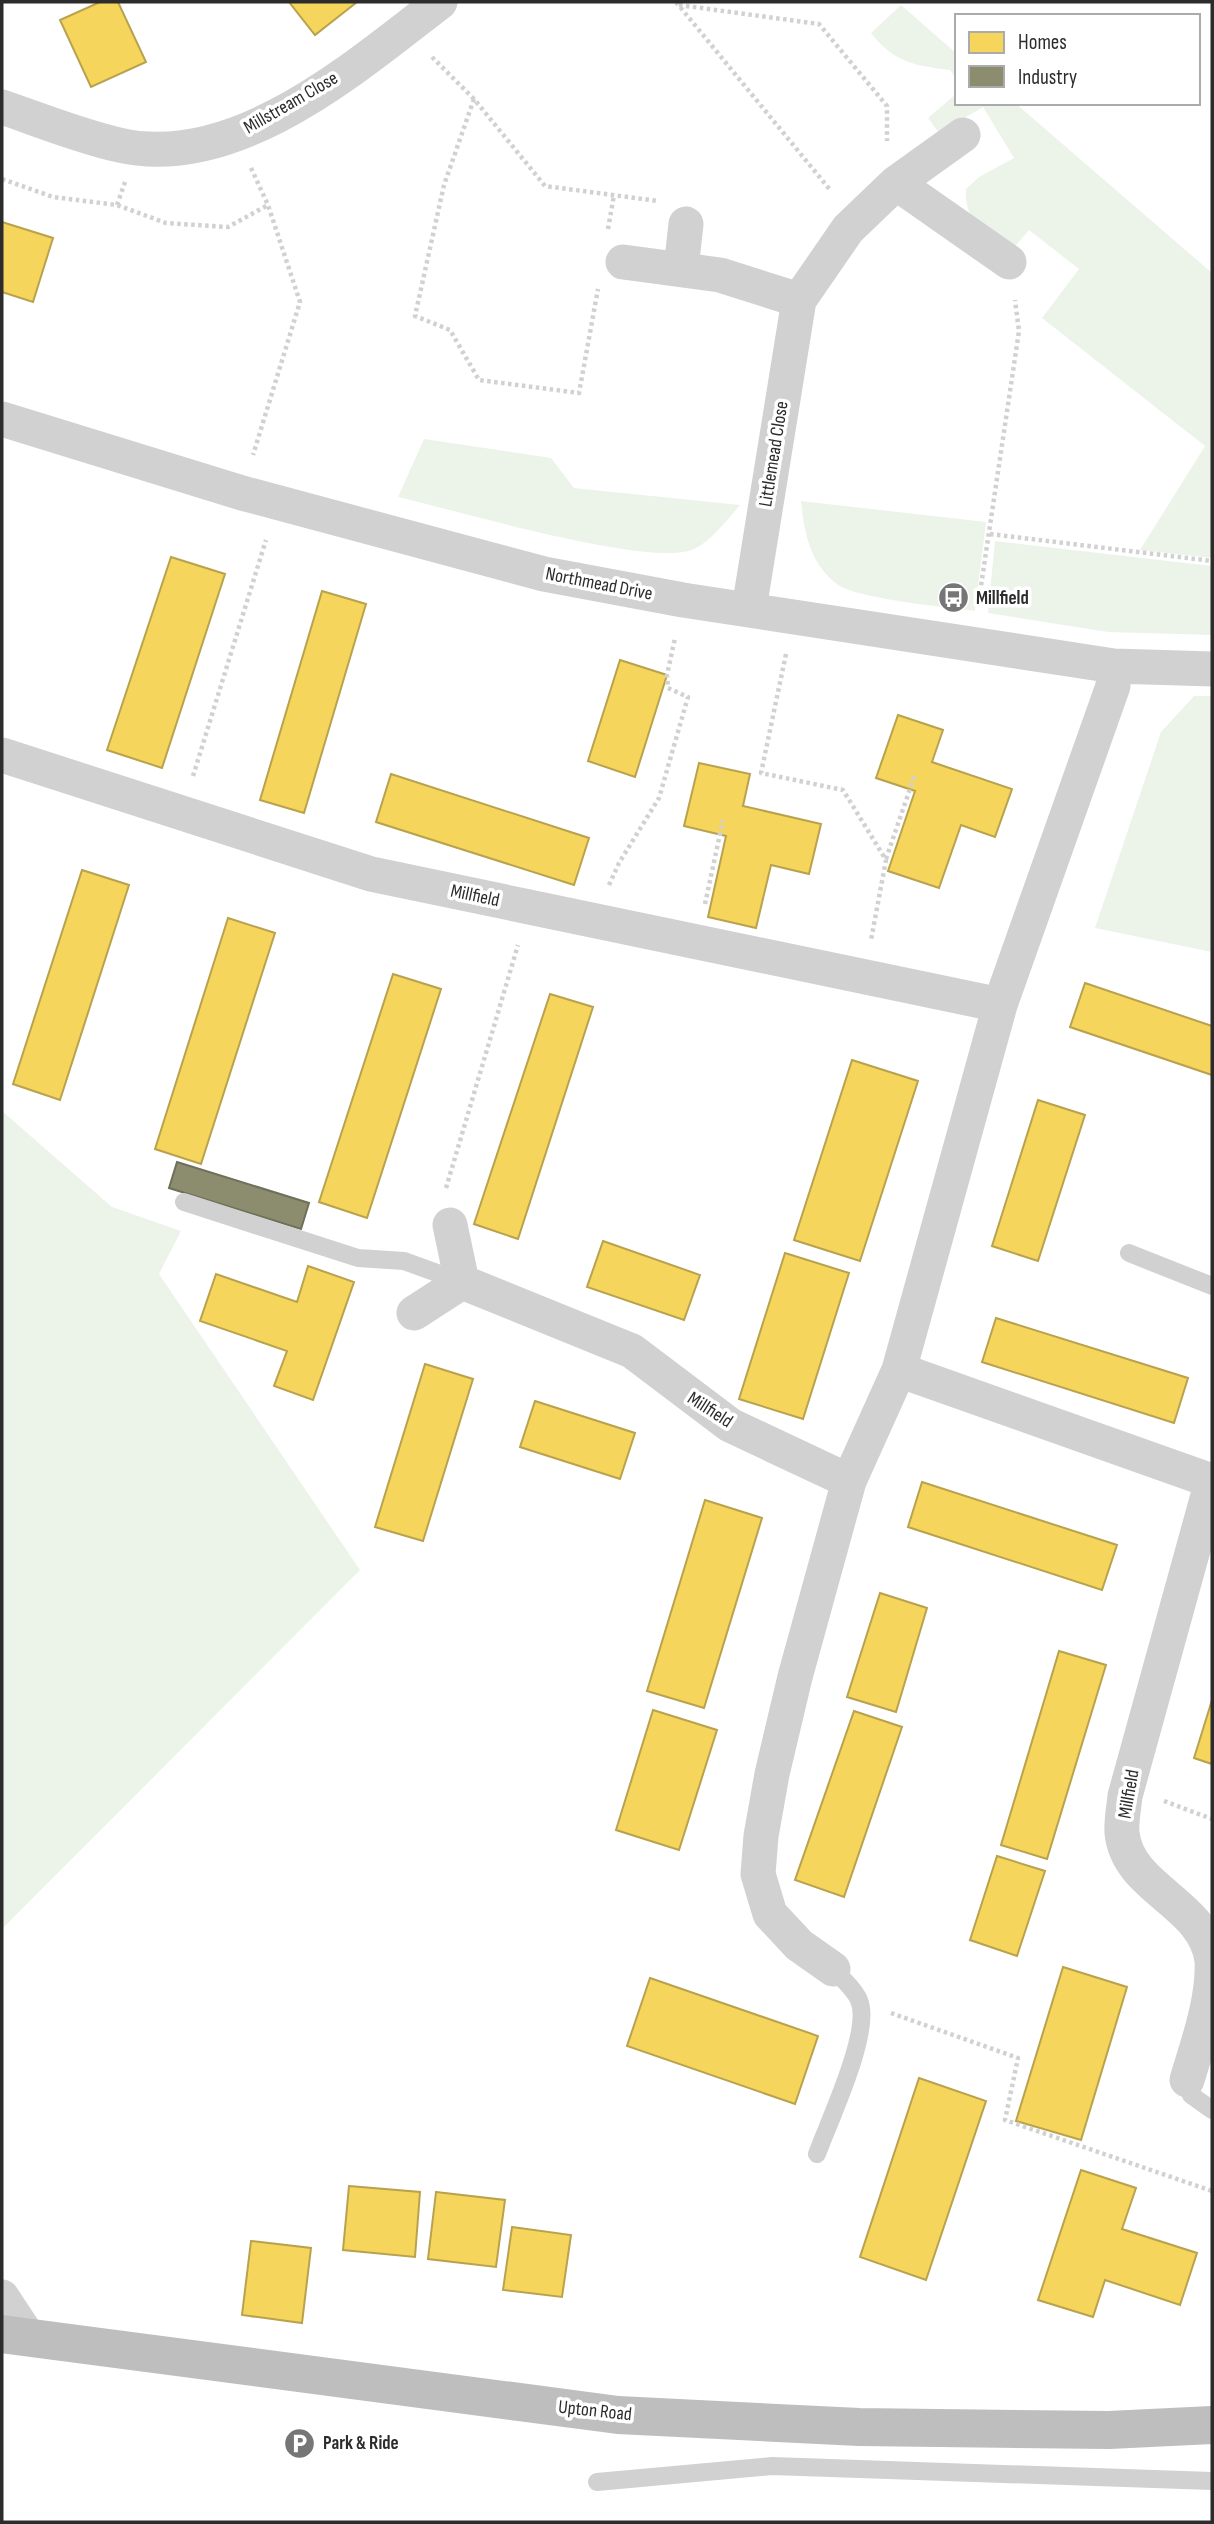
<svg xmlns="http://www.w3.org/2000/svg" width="1214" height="2524" font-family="'Sofia Sans Condensed',sans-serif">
  <rect width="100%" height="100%" fill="#fff"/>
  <path fill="#ecf4ea" d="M901 5 957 54V80L950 70C916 66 893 62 871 33Z
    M957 93V103H1015L1212 273V558L1140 550 1205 446 1042 318 1079 269 1029 230 1012 250C988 233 963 222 966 189L979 177 1014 158 983 107 939 133 928 118Z
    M424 439 551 458 574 488 740 505C728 519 711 541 694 549 654 569 451 509 398 497Z
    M801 501 986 522 975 611C947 607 856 599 837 584 810 564 804 532 801 501Z
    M995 541 1212 566V635L1108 632 988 613Z
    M1194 696H1212V952L1095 928 1161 732Z
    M2 1111 112 1207 181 1231 159 1274 360 1570 2 1929Z"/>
  <path fill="#f6d55c" stroke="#b9a24e" stroke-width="2" d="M100 2H118L146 62 91 87 60 20Z
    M289 2H357L315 35Z
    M2 222 53 238 33 302 2 292Z
    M171 557 225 574 162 768 107 750Z
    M322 591 366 604 304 813 260 800Z
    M620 660 667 675 635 777 588 761Z
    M898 715 943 730 932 762 1012 789 995 837 961 825 939 888 888 871 915 791 876 778Z
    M699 763 750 774 743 806 821 824 809 874 771 865 756 928 708 917 726 836 684 826Z
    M391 774 589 838 574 885 376 822Z
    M82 870 129 885 60 1100 13 1084Z
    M228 918 275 933 201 1164 155 1149Z
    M393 974 441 989 367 1218 319 1202Z
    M1085 983 1212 1026V1075L1070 1027Z
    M550 994 593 1007 518 1239 474 1224Z
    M852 1060 918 1081 860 1261 794 1240Z
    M1038 1100 1085 1115 1038 1261 992 1246Z
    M603 1241 700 1275 684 1320 587 1287Z
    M785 1253 849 1273 803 1419 739 1399Z
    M308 1266 354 1282 313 1400 274 1386 287 1351 200 1321 216 1274 297 1302Z
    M996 1318 1188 1378 1174 1423 982 1362Z
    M425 1364 473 1379 423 1541 375 1527Z
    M535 1401 635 1433 620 1479 520 1447Z
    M922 1482 1117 1545 1102 1590 908 1527Z
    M705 1500 762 1518 704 1708 647 1691Z
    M880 1593 927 1608 896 1712 847 1697Z
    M1059 1651 1106 1665 1047 1859 1001 1845Z
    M1212 1700V1764L1194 1758Z
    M653 1710 717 1730 679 1850 616 1830Z
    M854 1711 902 1727 844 1897 795 1880Z
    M997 1856 1045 1871 1017 1956 970 1940Z
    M1063 1967 1127 1987 1081 2140 1016 2121Z
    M650 1978 818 2036 795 2104 627 2046Z
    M919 2078 986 2101 926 2280 860 2257Z
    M1081 2170 1136 2188 1122 2229 1197 2253 1180 2305 1105 2280 1093 2317 1038 2300Z
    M349 2186 420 2192 415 2257 343 2250Z
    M436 2192 505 2200 496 2267 428 2259Z
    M512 2227 571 2235 562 2297 503 2290Z
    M251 2241 311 2248 302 2323 242 2315Z"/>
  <path fill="#8c8c6e" stroke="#6f6f5a" stroke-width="2" d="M177 1162 309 1203 301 1229 169 1188Z"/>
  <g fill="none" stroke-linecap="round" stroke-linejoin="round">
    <path stroke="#d1d1d1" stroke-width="4.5" stroke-dasharray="3.5 3.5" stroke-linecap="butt" d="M676 2 831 191
      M679 5 819 24 887 106V141
      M432 57 474 99 545 186 658 201
      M474 99 444 185 415 316 450 330 479 380 579 393 598 289
      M251 168 268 205 300 302 253 455
      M2 179 53 197 117 205 166 223 228 227 268 205
      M117 205 125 182
      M608 229 614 195
      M990 534 1212 561
      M978 606 1019 331 1015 300
      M786 654 761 773 843 790 886 860 871 940
      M193 776 266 540
      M886 859 915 774
      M609 885 619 863 659 798 688 697 668 688 667 675 675 638
      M705 904 723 820
      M446 1188 518 945
      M1164 1801 1212 1819
      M891 2013 1018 2058 1005 2120 1212 2191"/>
    <path stroke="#d1d1d1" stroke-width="18" d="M184 1202 358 1258 404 1261 462 1282
      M1129 1253 1212 1286
      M1187 2080 1191 2095 1212 2110
      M817 2154C829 2121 870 2035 860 2003 857 1991 841 1978 833 1969
      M597 2482 772 2466 1212 2481"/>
    <path stroke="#d1d1d1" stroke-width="35" d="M2 107C40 120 79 136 119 145 235 172 354 68 440 2
      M896 183 1009 262
      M623 262 720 275 799 300
      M681 269 686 224
      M2 419 242 493 544 574 683 600 1114 666 1212 669
      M749 609 799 300 848 229 896 183 963 135
      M2 755 371 874 1000 1005
      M450 1225 462 1282 632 1351 730 1425 849 1481
      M414 1313 462 1282
      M899 1370 1212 1481
      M833 1969 799 1945 770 1914 758 1874 761 1836 772 1774 795 1677 849 1481 899 1370 1000 1005 1113 686 1114 666
      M1187 2080C1198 2043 1214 1999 1212 1960 1204 1902 1128 1890 1122 1833 1121 1821 1124 1807 1125 1796L1212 1481
      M2 2297 29 2338"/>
    <path stroke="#bebebe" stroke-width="38" d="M2 2334 618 2415 859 2427 1109 2430 1212 2425"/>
  </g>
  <defs>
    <symbol id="bus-disc" viewBox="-11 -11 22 22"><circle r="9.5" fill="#767676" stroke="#fff"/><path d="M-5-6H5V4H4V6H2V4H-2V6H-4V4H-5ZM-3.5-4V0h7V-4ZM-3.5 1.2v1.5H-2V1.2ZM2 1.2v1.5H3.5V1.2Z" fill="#fff"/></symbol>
    <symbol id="parking-disc" viewBox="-11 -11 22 22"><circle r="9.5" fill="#767676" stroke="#fff"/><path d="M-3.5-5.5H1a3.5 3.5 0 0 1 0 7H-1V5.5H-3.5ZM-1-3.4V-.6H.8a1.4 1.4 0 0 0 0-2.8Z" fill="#fff"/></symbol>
  </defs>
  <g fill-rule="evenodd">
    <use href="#bus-disc" x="936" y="580" width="35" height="35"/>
    <use href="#parking-disc" x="282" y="2426" width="35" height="35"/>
  </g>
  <g text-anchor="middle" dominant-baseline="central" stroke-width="7" stroke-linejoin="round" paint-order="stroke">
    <g font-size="19" fill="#2c2c2c" stroke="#fff">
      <text transform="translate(291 103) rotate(-30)">Millstream Close</text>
      <text transform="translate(774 454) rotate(-81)">Littlemead Close</text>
      <text transform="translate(599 584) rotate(11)">Northmead Drive</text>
      <text transform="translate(475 896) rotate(12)">Millfield</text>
      <text transform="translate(710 1410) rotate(33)">Millfield</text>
      <text transform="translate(1129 1794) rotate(-80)">Millfield</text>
      <text transform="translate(595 2411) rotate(6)">Upton Road</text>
    </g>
    <g font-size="19" font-weight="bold" fill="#2c2c2c" stroke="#fff" text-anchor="start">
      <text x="976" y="598">Millfield</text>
      <text x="323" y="2443">Park &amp; Ride</text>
    </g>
  </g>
  <rect width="1214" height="2524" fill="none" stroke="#2c2c2c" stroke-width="7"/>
  <rect x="955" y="14" width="245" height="91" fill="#ffffff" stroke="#ababab" stroke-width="2"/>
  <rect x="969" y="32" width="35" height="21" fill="#f6d55c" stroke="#ababab" stroke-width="2"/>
  <text x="1018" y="49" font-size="21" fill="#2c2c2c">Homes</text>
  <rect x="969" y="66" width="35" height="21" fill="#8c8c6e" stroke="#ababab" stroke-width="2"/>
  <text x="1018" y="84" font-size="21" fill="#2c2c2c">Industry</text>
</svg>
